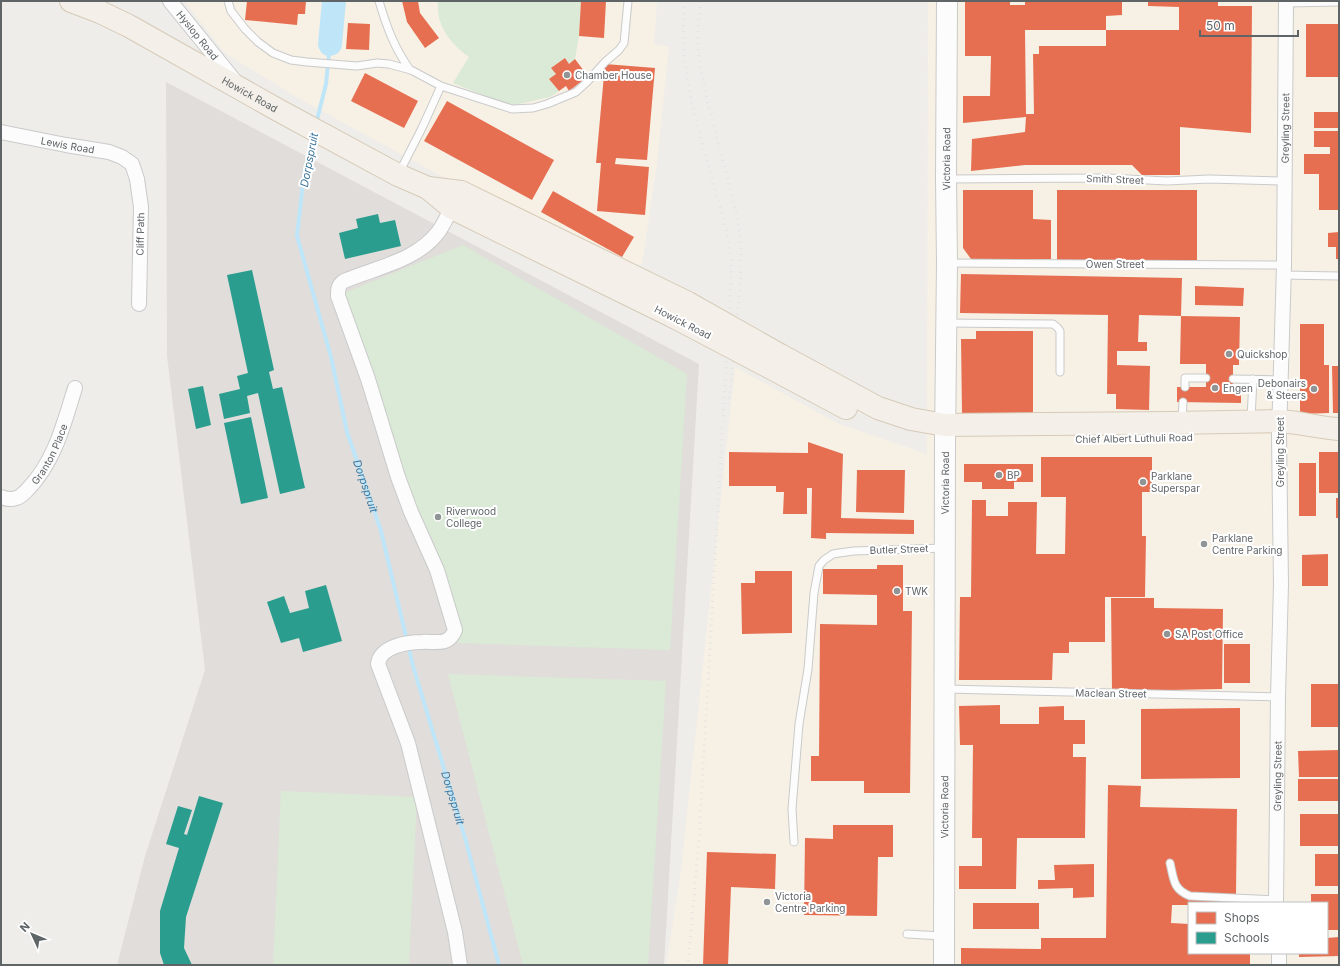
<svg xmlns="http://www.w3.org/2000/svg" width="1340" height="966" font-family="Inter,sans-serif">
  <rect width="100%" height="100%" fill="#efedea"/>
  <path fill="#f7f0e4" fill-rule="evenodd" d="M184 1H657L654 44 669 47 657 163 642 264 610 268 298 98 225 53Z
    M928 1H1339V965H666L680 879 735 367 839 424 927 454ZM1189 903H1327V953H1189Z"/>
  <path fill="#e1ddda" d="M166 82 699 364 664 965H117L145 856 205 670 167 356Z"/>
  <path fill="#daead6" d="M438 1H581L579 36 575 59 569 64 565 58 552 68 556 74 549 79 559 91 550 97 510 106 453 83 469 57C450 43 436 26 438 1Z
    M463 245 687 374 670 650 458 643 344 293Z
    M448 674 666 681 648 965H523Z
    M281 791 417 797 409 965H273Z"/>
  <path fill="#e76f51" d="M247 1H306L305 14H298L297 25 245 20Z
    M402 1H418L420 13 439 38 425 48 407 22Z
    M581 1H606L604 38 579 36Z
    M965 1H1010V5H1025V1H1122V15L1106 16V30H1025L1026 114H1034L1033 54H1039V46H1106V30H1179V7L1148 6V1H1218V6H1252L1251 133 1180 127V175H1142L1132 165H1025L971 171 972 139 1025 132 1026 117 963 123V96H990L991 56H965Z
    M348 23 370 24 369 50 346 49Z
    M1306 24H1339V77H1306Z
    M565 58 569 64 575 59 584 71 578 75 582 81 569 91 566 86 559 91 549 79 556 74 551 68Z
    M605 64 655 68 647 160 616 158 615 164 649 167 645 215 597 211 601 163H596Z
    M365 73 418 101 404 128 351 101Z
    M447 101 554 160 532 200 424 141Z
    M1314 112H1339V128H1314Z
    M1314 131H1339V210H1319V174H1304V154H1330V147H1314Z
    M963 190H1033V219L1051 220V259H971L963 248Z
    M1057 190H1197V260H1057Z
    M553 191 634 237 622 257 541 212Z
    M1339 232V259H1336V247H1328V233Z
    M961 274 1182 278 1181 316 1240 317 1239 365H1233V387H1241V403L1177 402V387H1206V364H1180L1181 316 1139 315 1138 342H1147V351H1117V365L1150 366 1149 410 1116 409V394H1107L1108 315 960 313Z
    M1195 286 1244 288 1243 306 1195 305Z
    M1300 324H1324V365H1329V413L1300 414Z
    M976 331H1033V413H962L961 339H976Z
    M1332 366H1339V413H1333Z
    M808 442 843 454 841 518 914 520V534L826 533V539L811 538 812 488H807V514H783L784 492H776V486H729V452L808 453Z
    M1319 452H1339V493H1319Z
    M1041 457H1152V492H1142V536H1146L1145 597H1105V642H1069V653H1053L1052 680H959L960 597H971L972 500H986V516H1008V502H1037L1036 554H1065L1066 497H1041Z
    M1299 463H1316V516H1299Z
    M964 464H1033V482H1014V489H982V482H964Z
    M857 470H905L904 513 856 512Z
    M1336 498H1339V518H1336Z
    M1328 554V586H1302V555Z
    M877 565H903V611H912L910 793H864V781H811V756H819L820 624 877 625V595L823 594V569H877Z
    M755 571H792V633L742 634 741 583H755Z
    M1111 598H1154V608L1223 609 1222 689 1112 691Z
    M1224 644H1250V683H1224Z
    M1311 684H1339V727H1311Z
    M1000 705V724H1039V707L1064 706V720H1085V744H1073V757H1086L1085 838H1017L1016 889H959V866H982V838H972L973 745H960L959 706Z
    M1240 708V778L1141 779V709Z
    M1339 750V777H1299L1298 751Z
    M1298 779H1339V801H1298Z
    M1108 785 1141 786 1140 807 1237 809 1236 895H1226L1225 903H1189V905H1172L1171 923 1189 924V953H1250V965H961V948L1041 949V938H1106Z
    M1300 814H1339V846H1300Z
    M833 825H893V857H878L877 916 804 915 805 838 833 839Z
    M707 852 776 854 775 889 731 887 728 965H703Z
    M1315 854H1339V886H1315Z
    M1094 864V897L1073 898V888L1038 889V880H1055L1054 865Z
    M1311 894H1339V930H1327V903H1311Z
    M973 903H1039V929H973Z
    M1339 937V956L1299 957V953H1327V938Z"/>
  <path fill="#2a9d8f" d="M378 214 380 223 395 220 401 246 345 259 339 233 358 228 356 219Z
    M252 270 274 370 269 372 273 389 282 387 305 488 280 494 258 393 247 396 250 413 224 419 219 394 240 389 237 376 248 373 227 275Z
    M203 386 211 425 196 429 188 389Z
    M251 417 268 498 241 504 224 423Z
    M326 585 342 641 303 652 299 638 281 643 267 602 284 596 290 613 309 608 305 591Z
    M199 796 223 803 186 917 184 948 192 965H164L160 953V911L179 848 166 844 178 806 192 810 184 834 187 835Z"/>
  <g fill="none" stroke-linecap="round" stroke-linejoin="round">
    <g stroke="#bfe6f8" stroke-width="4">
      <path d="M316 124 326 84 330 44"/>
      <path id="s1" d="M313 137 304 174 297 236 331 357 347 432 381 531 413 666 465 838 499 965"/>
    </g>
    <path stroke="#bfe6f8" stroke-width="24" d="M330 44 334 1"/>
    <defs>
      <path id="lane" d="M228 1 231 11 245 29 258 42 273 53 291 60 307 62 357 66 377 63 389 64 411 70 441 86 512 109 533 108 547 104 576 92 587 82 605 62 619 50 624 43 628 1
        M379 1C387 28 394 47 410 70
        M1286 3 1339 2
        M399 173 422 128 441 86
        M948 179 1108 178 1167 181 1209 179 1284 181
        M948 263 1284 265
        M1283 275 1339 276
        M948 323 1053 324 1057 327 1060 331V372
        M1233 379 1280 380
        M1185 387V378H1206
        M1251 419 1253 379
        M1182 421 1183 402
        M946 689 1278 697
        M794 842 792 809 799 724 808 669 814 593 819 566 824 560 833 554 839 553 854 551 944 548
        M1170 863C1174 880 1173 889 1190 896L1276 900
        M907 934 942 936"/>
      <g id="street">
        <path id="s2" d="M170 1 234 80"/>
        <path id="s3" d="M1 132 66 145 109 152 122 157 132 164 137 179 141 207 139 304"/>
        <path d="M455 201C450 211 445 222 439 231 417 261 377 267 344 281 338 285 338 289 338 296L368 379 398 477 411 512 437 570 455 630C453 635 451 638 447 640 441 644 430 641 422 642 408 642 380 646 378 664L408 743 455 932 460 965"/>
        <path id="s4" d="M1 497C6 499 11 500 16 498 21 497 25 492 28 489 55 461 64 423 75 388"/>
        <path id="s5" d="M1276 903 1278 697 1281 584 1279 435 1284 265 1286 1"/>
        <path d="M1279 953V965"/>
      </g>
      <g id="secondary">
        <path id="s6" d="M944 965 945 440 947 263 946 179 947 1"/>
      </g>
      <g id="primary">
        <path id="s7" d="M71 1 100 12 129 26 278 110 398 175 428 188 461 192 688 303"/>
        <path d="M428 188 452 208 674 317"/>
        <path d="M780 355 878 408 911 419 945 425 1171 423 1279 421C1299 422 1319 428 1339 429"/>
        <path d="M773 369 846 408"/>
      </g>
    </defs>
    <use href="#lane" stroke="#c9caca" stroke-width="9"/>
    <use href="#street" stroke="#c9caca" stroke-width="16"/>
    <use href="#secondary" stroke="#c9cac9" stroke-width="22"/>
    <use href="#primary" stroke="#d6cab8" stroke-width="24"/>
    <use href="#lane" stroke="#fdfcfc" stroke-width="7"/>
    <use href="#street" stroke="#fdfcfc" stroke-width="14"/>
    <use href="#secondary" stroke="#fdfcfc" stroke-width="20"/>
    <use href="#primary" stroke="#f4f0e9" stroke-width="22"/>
    <path stroke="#e4e4e3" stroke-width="3" stroke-dasharray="1 5" stroke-linecap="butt" d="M685 1C684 18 682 36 684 53 690 116 714 177 728 238L731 259V280L699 840 688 965
      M700 1 698 32V51L701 70 708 104 736 212 741 242V272L731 387 728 404"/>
    <defs>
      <path id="primary-bridge" d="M688 303 780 355
        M674 317 773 369"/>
    </defs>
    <use href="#primary-bridge" stroke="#d6cab8" stroke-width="24" stroke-linecap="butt"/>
    <use href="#primary-bridge" stroke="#f4f0e9" stroke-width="22"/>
  </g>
  <g fill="#919495" stroke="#fff" stroke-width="1.5">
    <circle cx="567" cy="75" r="4"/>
    <circle cx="1229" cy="354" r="4"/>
    <circle cx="1215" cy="388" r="4"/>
    <circle cx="1314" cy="389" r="4"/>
    <circle cx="999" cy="475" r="4"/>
    <circle cx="1143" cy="482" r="4"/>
    <circle cx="438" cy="517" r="4"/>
    <circle cx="1204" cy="544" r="4"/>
    <circle cx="897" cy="591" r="4"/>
    <circle cx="1167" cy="634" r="4"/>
    <circle cx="767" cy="902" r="4"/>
  </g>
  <g text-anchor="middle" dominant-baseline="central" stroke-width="4" stroke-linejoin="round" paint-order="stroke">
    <g font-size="10" fill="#5f6467" stroke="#fff">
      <text stroke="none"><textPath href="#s2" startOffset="44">Hyslop Road</textPath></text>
      <text stroke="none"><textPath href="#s7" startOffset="202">Howick Road</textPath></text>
      <text stroke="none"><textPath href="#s5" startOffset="775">Greyling Street</textPath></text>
      <text stroke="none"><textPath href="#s3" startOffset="68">Lewis Road</textPath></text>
      <text stroke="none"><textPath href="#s6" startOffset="806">Victoria Road</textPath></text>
      <text transform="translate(1115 179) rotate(2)">Smith Street</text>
      <text transform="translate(140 234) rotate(-89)">Cliff Path</text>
      <text x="1115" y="264">Owen Street</text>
      <text transform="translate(683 322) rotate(27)">Howick Road</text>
      <text transform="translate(1134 438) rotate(-1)">Chief Albert Luthuli Road</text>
      <text transform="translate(1280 452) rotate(-90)">Greyling Street</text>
      <text stroke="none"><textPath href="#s4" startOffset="72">Granton Place</textPath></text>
      <text stroke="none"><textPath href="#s6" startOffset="482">Victoria Road</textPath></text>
      <text transform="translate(899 549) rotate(-2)">Butler Street</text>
      <text transform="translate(1111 693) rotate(1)">Maclean Street</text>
      <text stroke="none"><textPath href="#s5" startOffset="127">Greyling Street</textPath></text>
      <text stroke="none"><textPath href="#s6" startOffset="158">Victoria Road</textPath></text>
    </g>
    <g font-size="10" fill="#5f6467" stroke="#fff" text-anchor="start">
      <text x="575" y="75">Chamber House</text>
      <text x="1237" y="354">Quickshop</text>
      <text x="1306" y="383" text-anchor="end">Debonairs<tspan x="1306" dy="12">&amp; Steers</tspan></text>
      <text x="1223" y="388">Engen</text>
      <text x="1007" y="475">BP</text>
      <text x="1151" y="476">Parklane<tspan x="1151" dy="12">Superspar</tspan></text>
      <text x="446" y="511">Riverwood<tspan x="446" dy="12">College</tspan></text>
      <text x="1212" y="538">Parklane<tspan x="1212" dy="12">Centre Parking</tspan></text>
      <text x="905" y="591">TWK</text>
      <text x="1175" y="634">SA Post Office</text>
      <text x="775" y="896">Victoria<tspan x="775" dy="12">Centre Parking</tspan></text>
    </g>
    <g font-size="11" font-style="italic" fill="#3f799f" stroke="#fff">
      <text transform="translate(309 160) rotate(-79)">Dorpspruit</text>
      <text stroke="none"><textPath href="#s1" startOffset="360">Dorpspruit</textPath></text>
      <text stroke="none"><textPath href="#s1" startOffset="684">Dorpspruit</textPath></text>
    </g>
  </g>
  <rect width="1340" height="966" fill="none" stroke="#5f6467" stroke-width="4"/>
  <rect x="1188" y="902" width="140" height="52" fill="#ffffff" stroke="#bfc1c2"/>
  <rect x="1196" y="912" width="20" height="12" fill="#e76f51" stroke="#bfc1c2"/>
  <text x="1224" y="922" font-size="12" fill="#5f6467">Shops</text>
  <rect x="1196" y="932" width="20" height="12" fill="#2a9d8f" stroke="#bfc1c2"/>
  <text x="1224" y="942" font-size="12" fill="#5f6467">Schools</text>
  <g transform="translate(32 934) rotate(314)" stroke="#ffffff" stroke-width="3" paint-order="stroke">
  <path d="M0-3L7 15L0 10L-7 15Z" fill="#5f6467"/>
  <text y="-6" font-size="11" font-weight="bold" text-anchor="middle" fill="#5f6467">N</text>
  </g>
  <path d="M1200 30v6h98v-6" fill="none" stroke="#5f6467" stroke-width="2"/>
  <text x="1206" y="30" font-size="12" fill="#5f6467" stroke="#ffffff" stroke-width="3" paint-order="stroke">50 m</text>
</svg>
